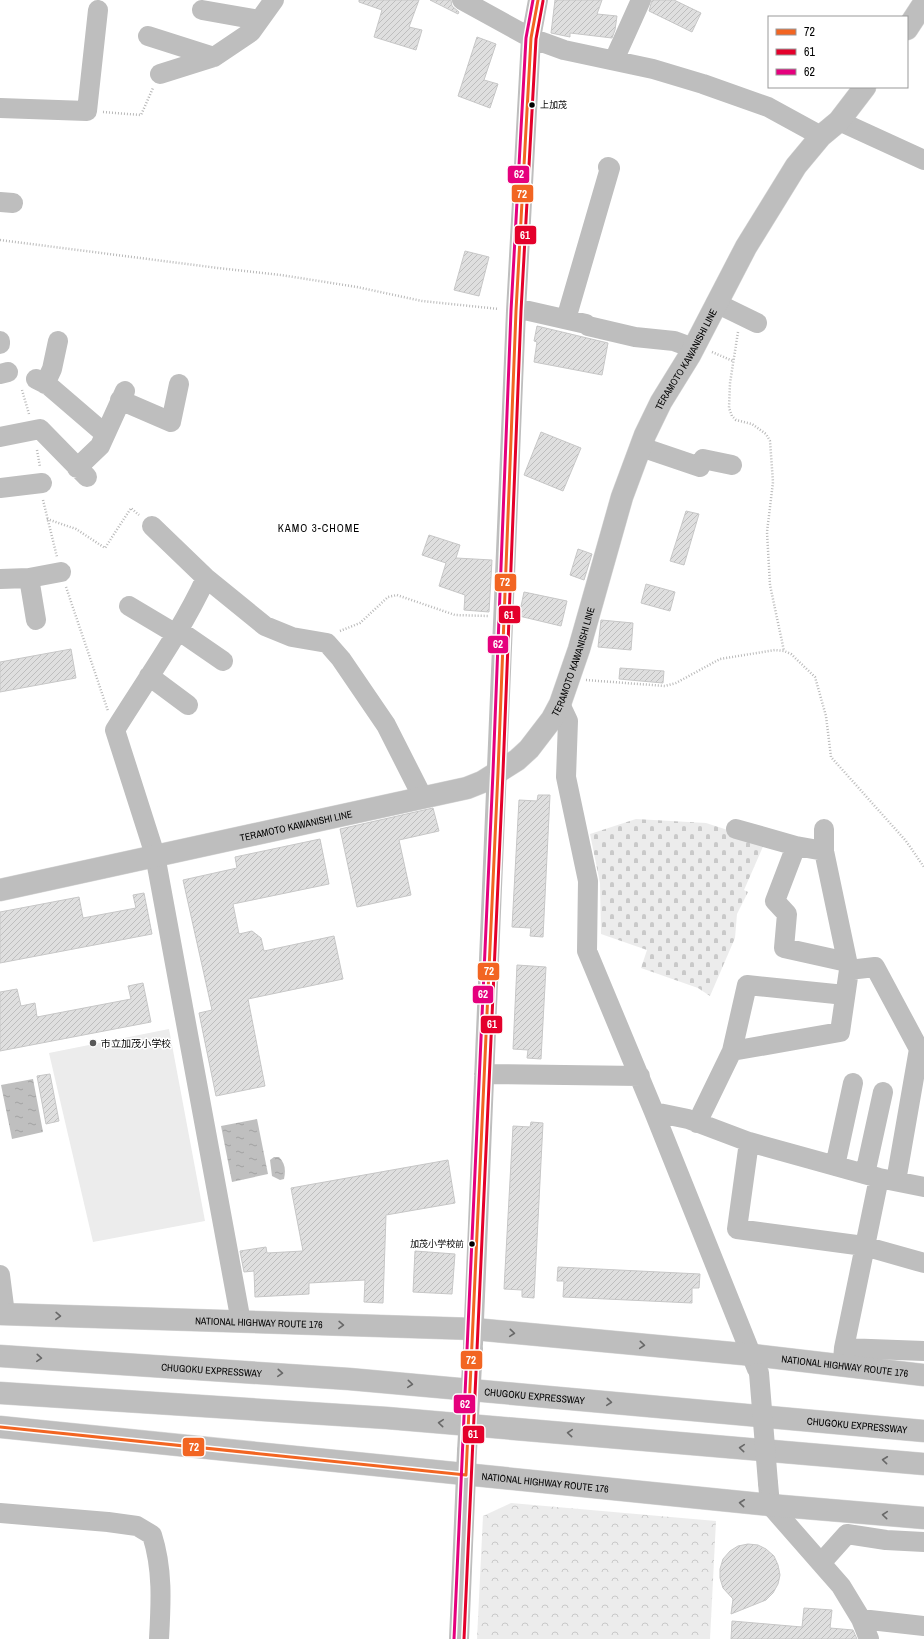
<svg xmlns="http://www.w3.org/2000/svg" width="924" height="1639" font-family="'Archivo Narrow','Noto Sans JP',sans-serif">
  <defs>
    <pattern id="forest-crowns" width="20" height="18" patternUnits="userSpaceOnUse"><rect width="20" height="18" fill="#ececec"/><path d="M2 6a3 3 0 1 1 6 0M12 15a3 3 0 1 1 6 0" fill="none" stroke="#c9c9c9"/></pattern>
    <pattern id="cemetery-stones" width="16" height="16" patternUnits="userSpaceOnUse"><rect width="16" height="16" fill="#ececec"/><path d="M2 7V4a2 2 0 0 1 4 0v3zM10 15v-3a2 2 0 0 1 4 0v3z" fill="#c9c9c9"/></pattern>
    <pattern id="water-ripples" width="26" height="14" patternUnits="userSpaceOnUse"><rect width="26" height="14" fill="#bfbfbf"/><path d="M2 4q2-2 4 0t4 0M15 11q2-2 4 0t4 0" fill="none" stroke="#a2a2a2"/></pattern>
    <pattern id="building-hatch" width="6" height="6" patternUnits="userSpaceOnUse"><rect width="6" height="6" fill="#dfdfdf"/><path d="M-1 1l2-2M0 6l6-6M5 7l2-2" fill="none" stroke="#bebebe"/></pattern>
  </defs>
  <rect width="100%" height="100%" fill="#fff"/>
  <path fill="url(#forest-crowns)" d="M511 1503 716 1521 710 1639H477L483 1516Z"/>
  <path fill="url(#cemetery-stones)" d="M636 819 706 823 765 842 744 890 748 892 737 914 735 938 710 996 698 988 641 968 647 950 601 934 600 883 590 834Z"/>
  <path fill="#ececec" d="M169 1029 205 1221 93 1242 49 1053Z"/>
  <path fill="url(#water-ripples)" d="M33 1079 43 1132 12 1139 1 1085Z
    M257 1119 268 1174 232 1182 221 1126Z
    M274 1157H279C285 1163 286 1170 284 1179L280 1180 272 1176 270 1160Z"/>
  <path fill="url(#building-hatch)" stroke="#c7c7c7" d="M359 0H419L409 27 422 30 416 50 374 37 382 10 359 2Z
    M430 0H451L452 6 459 12 458 14Z
    M555 0H602L597 14 617 16 615 30 612 38 570 33V37L551 33Z
    M652 0H674L701 13 692 32 649 11Z
    M477 37 496 44 484 80 498 84 490 108 458 96Z
    M465 251 489 257 479 296 454 290Z
    M537 326 608 343 602 375 534 362 537 342 534 341Z
    M541 432 581 448 563 491 524 475Z
    M686 511 699 514 684 565 670 561Z
    M429 535 460 545 456 558 492 560 489 612 464 610 465 595 439 586 446 563 422 555Z
    M578 549 592 554 584 580 570 575Z
    M646 584 675 592 670 611 641 603Z
    M524 592 567 601 561 626 519 616Z
    M601 620 633 623 631 650 598 647Z
    M71 649 76 678 0 692V662Z
    M620 668 664 671 663 683 619 679Z
    M538 795H550L543 937 530 936 531 928 512 927 519 800 537 801Z
    M433 808 439 831 399 840 411 895 357 907 340 829Z
    M320 839 329 884 233 904 239 934 252 931 261 938 264 951 334 936 343 979 248 999 265 1086 216 1096 199 1013 212 1010 183 880 237 868 235 857Z
    M144 893 152 934 0 963V912L79 897 83 918 136 908 133 895Z
    M517 965 546 967 541 1059 527 1058 528 1050 513 1049Z
    M143 983 151 1022 0 1051V992L17 989 21 1006 35 1003 37 1017 131 999 128 986Z
    M50 1074 59 1121 46 1124 37 1076Z
    M531 1122 543 1123 534 1298 522 1297V1290L504 1289 513 1126 530 1127Z
    M448 1160 455 1203 386 1215 383 1303 364 1302 365 1280 309 1283V1294L255 1297 254 1271 244 1272 240 1251 266 1247 267 1253 303 1251 291 1188Z
    M415 1251 455 1254 452 1294 413 1292Z
    M558 1267 700 1274 699 1288H692V1303L563 1297 564 1281H557Z
    M748 1544 758 1545 766 1549 774 1556 778 1565 780 1575 778 1584 773 1593 766 1600 731 1614 733 1599 723 1588 720 1578V1569L723 1559 730 1551 738 1546Z
    M804 1608 832 1610 830 1628 853 1630 857 1639H731L732 1621 802 1627Z"/>
  <g fill="none" stroke-linecap="round" stroke-linejoin="round">
    <defs>
      <g id="major">
        <path d="M907 29 924 3"/>
        <path id="s1" d="M0 890 467 788 482 782 517 760 529 749 552 719 560 704 579 649 622 497 645 435 661 402 690 355 746 247 796 166 821 136 839 121 865 87"/>
      </g>
      <g id="highway">
        <path id="s2" d="M0 1314 474 1329 753 1355 924 1375"/>
        <path id="s3" d="M0 1356 349 1379 924 1431"/>
        <path d="M0 1393 387 1418 924 1464"/>
        <path id="s4" d="M0 1427 770 1505 924 1518"/>
      </g>
    </defs>
    <use href="#major" stroke="#dbdbdb" stroke-width="23"/>
    <use href="#highway" stroke="#dbdbdb" stroke-width="23"/>
    <path stroke="#b9b9b9" stroke-width="2.5" stroke-dasharray="1 2" stroke-linecap="butt" d="M103 112 141 115 153 88
      M0 240 218 268 281 275 357 287 422 301 499 309
      M738 332 730 383 729 408 732 416 736 420 752 424 766 434 770 441 773 482 767 532 770 585 784 651
      M712 352 733 361
      M22 390 29 414
      M37 450 40 467
      M43 500 57 557
      M47 519 76 529 105 548 131 508 139 515
      M66 587 108 711
      M340 631 360 623 388 597 397 595 455 615 488 616
      M586 680 665 686 676 683 720 659 775 650 784 651 791 654 815 677 826 716 831 757 906 841 924 867"/>
    <path stroke="#bebebe" stroke-width="20" d="M462 0 531 38 564 50 653 69 703 84 768 107 821 136
      M202 10 259 20
      M148 36 214 57
      M614 60 641 0
      M160 74 214 57 251 32 274 0
      M0 108 87 111 98 10
      M839 121 924 160
      M0 202 13 203
      M716 303 757 323
      M516 311 520 309 586 324 588 326 635 337 674 341 693 348
      M566 319 610 168 608 167
      M0 341V344
      M0 374 8 372
      M36 379 48 385 105 434
      M45 384 52 369 58 341
      M120 400 171 422 179 384
      M0 437 40 429 87 477
      M641 447 700 467 703 459 732 465
      M77 468 100 446 125 391
      M0 488 42 483
      M152 526 206 578 265 626 292 637 327 643 341 659 386 725 423 798
      M29 578 36 620
      M206 578C181 632 146 680 115 730L155 855 241 1322
      M0 579 29 578 61 572
      M129 606 176 634
      M178 630 223 661
      M149 676 188 705
      M560 704 568 721 566 777 588 881 587 951 654 1112 757 1369
      M824 829V851
      M796 846 775 901 787 914 784 948 847 962
      M849 970 875 967 919 1049 896 1181
      M732 1051 840 1032 849 970 824 851 796 846 736 829
      M484 1074 640 1076
      M654 1112 688 1119 749 1142 879 1178 924 1187
      M697 1123 732 1051 747 985 845 995
      M749 1142 737 1229 864 1246 924 1263
      M835 1166 853 1083
      M865 1174 883 1092
      M0 1275 5 1314
      M473 1344 516 311 531 38 538 0
      M844 1348 879 1178
      M843 1360 844 1348 924 1351
      M768 1483 770 1505 841 1586 861 1619 869 1639
      M0 1513 108 1522 137 1526 152 1535C163 1569 161 1603 159 1639
      M821 1563 847 1534 886 1540 924 1542
      M861 1619 924 1626
      M459 1639 467 1451"/>
    <use href="#major" stroke="#bebebe" stroke-width="22"/>
    <use href="#highway" stroke="#bebebe" stroke-width="22"/>
    <path stroke="#bebebe" stroke-width="20" d="M759 1373 768 1483
      M467 1451 473 1348"/>
    <defs>
      <path id="bus-1" d="M0 1427 466 1475 498 772 516 311 531 38 538 0"/>
      <path id="bus-2" d="M464 1639 503 772 521 311 536 39 543 1"/>
      <path id="bus-3" d="M454 1639 493 772 511 311 526 38 533 0"/>
    </defs>
    <use href="#bus-1" stroke="#fff" stroke-width="6"/>
    <use href="#bus-2" stroke="#fff" stroke-width="6"/>
    <use href="#bus-3" stroke="#fff" stroke-width="6"/>
    <use href="#bus-1" stroke="#f26522" stroke-width="3"/>
    <use href="#bus-2" stroke="#e4002b" stroke-width="3"/>
    <use href="#bus-3" stroke="#e5007d" stroke-width="3"/>
  </g>
  <defs><path id="oneway-chevron" d="M-2-3.5L2.5 0L-2 3.5" fill="none" stroke-width="1.6" stroke-linecap="round" stroke-linejoin="round"/></defs>
  <g stroke="#686868">
    <use href="#oneway-chevron" transform="translate(58 1316) rotate(2)"/>
    <use href="#oneway-chevron" transform="translate(341 1325) rotate(2)"/>
    <use href="#oneway-chevron" transform="translate(512 1333) rotate(5)"/>
    <use href="#oneway-chevron" transform="translate(642 1345) rotate(5)"/>
    <use href="#oneway-chevron" transform="translate(39 1358) rotate(4)"/>
    <use href="#oneway-chevron" transform="translate(280 1373) rotate(4)"/>
    <use href="#oneway-chevron" transform="translate(410 1384) rotate(5)"/>
    <use href="#oneway-chevron" transform="translate(609 1402) rotate(5)"/>
    <use href="#oneway-chevron" transform="translate(441 1423) rotate(-175)"/>
    <use href="#oneway-chevron" transform="translate(570 1433) rotate(-175)"/>
    <use href="#oneway-chevron" transform="translate(742 1448) rotate(-175)"/>
    <use href="#oneway-chevron" transform="translate(885 1460) rotate(-174)"/>
    <use href="#oneway-chevron" transform="translate(742 1503) rotate(-174)"/>
    <use href="#oneway-chevron" transform="translate(885 1515) rotate(-175)"/>
  </g>
  <g fill="#000" stroke="#fff" stroke-width="1.5">
    <circle cx="532" cy="105" r="3.5"/>
    <circle cx="472" cy="1244" r="3.5"/>
  </g>
  <circle fill="#595959" stroke="#fff" stroke-width="1.5" cx="93" cy="1043" r="4"/>
  <g text-anchor="middle" dominant-baseline="central" stroke-width="3" stroke-linejoin="round" paint-order="stroke">
    <g font-size="9" fill="#000" stroke="#fff" text-anchor="start">
      <text x="540" y="105">上加茂</text>
      <text x="464" y="1244" text-anchor="end">加茂小学校前</text>
    </g>
    <g font-size="10" fill="#000" stroke="#fff">
      <text stroke="none"><textPath href="#s1" startOffset="975">TERAMOTO KAWANISHI LINE</textPath></text>
      <text stroke="none"><textPath href="#s1" startOffset="651">TERAMOTO KAWANISHI LINE</textPath></text>
      <text stroke="none"><textPath href="#s1" startOffset="303">TERAMOTO KAWANISHI LINE</textPath></text>
      <text stroke="none"><textPath href="#s2" startOffset="259">NATIONAL HIGHWAY ROUTE 176</textPath></text>
      <text stroke="none"><textPath href="#s2" startOffset="847">NATIONAL HIGHWAY ROUTE 176</textPath></text>
      <text stroke="none"><textPath href="#s3" startOffset="212">CHUGOKU EXPRESSWAY</textPath></text>
      <text stroke="none"><textPath href="#s3" startOffset="536">CHUGOKU EXPRESSWAY</textPath></text>
      <text stroke="none"><textPath href="#s3" startOffset="860">CHUGOKU EXPRESSWAY</textPath></text>
      <text stroke="none"><textPath href="#s4" startOffset="548">NATIONAL HIGHWAY ROUTE 176</textPath></text>
    </g>
    <g font-size="10" fill="#000" stroke="#fff" text-anchor="start">
      <text x="101" y="1043">市立加茂小学校</text>
    </g>
    <g font-size="11" letter-spacing="1" fill="#000" stroke="#fff">
      <text x="319" y="528">KAMO 3-CHOME</text>
    </g>
  </g>
  <g stroke="#fff" stroke-width="1.5">
    <rect x="507" y="165" width="23" height="19" rx="4" fill="#e5007d"/>
    <rect x="511" y="184" width="23" height="19" rx="4" fill="#f26522"/>
    <rect x="514" y="225" width="23" height="20" rx="4" fill="#e4002b"/>
    <rect x="494" y="573" width="23" height="19" rx="4" fill="#f26522"/>
    <rect x="498" y="605" width="23" height="19" rx="4" fill="#e4002b"/>
    <rect x="487" y="635" width="22" height="19" rx="4" fill="#e5007d"/>
    <rect x="477" y="962" width="23" height="19" rx="4" fill="#f26522"/>
    <rect x="472" y="985" width="22" height="19" rx="4" fill="#e5007d"/>
    <rect x="480" y="1015" width="23" height="19" rx="4" fill="#e4002b"/>
    <rect x="460" y="1350" width="23" height="20" rx="4" fill="#f26522"/>
    <rect x="453" y="1394" width="23" height="20" rx="4" fill="#e5007d"/>
    <rect x="462" y="1425" width="23" height="19" rx="4" fill="#e4002b"/>
    <rect x="182" y="1437" width="23" height="20" rx="4" fill="#f26522"/>
  </g>
  <g font-size="11" text-anchor="middle" font-weight="bold" fill="#fff">
    <text x="519" y="178">62</text>
    <text x="522" y="198">72</text>
    <text x="525" y="239">61</text>
    <text x="505" y="586">72</text>
    <text x="509" y="619">61</text>
    <text x="498" y="648">62</text>
    <text x="489" y="975">72</text>
    <text x="483" y="998">62</text>
    <text x="492" y="1028">61</text>
    <text x="471" y="1364">72</text>
    <text x="465" y="1408">62</text>
    <text x="473" y="1438">61</text>
    <text x="194" y="1451">72</text>
  </g>
  <rect x="768" y="16" width="140" height="72" fill="#ffffff" stroke="#999999"/>
  <rect x="776" y="29" width="20" height="6" fill="#f26522" stroke="#999999"/>
  <text x="804" y="36" font-size="12" fill="#000000">72</text>
  <rect x="776" y="49" width="20" height="6" fill="#e4002b" stroke="#999999"/>
  <text x="804" y="56" font-size="12" fill="#000000">61</text>
  <rect x="776" y="69" width="20" height="6" fill="#e5007d" stroke="#999999"/>
  <text x="804" y="76" font-size="12" fill="#000000">62</text>
</svg>
